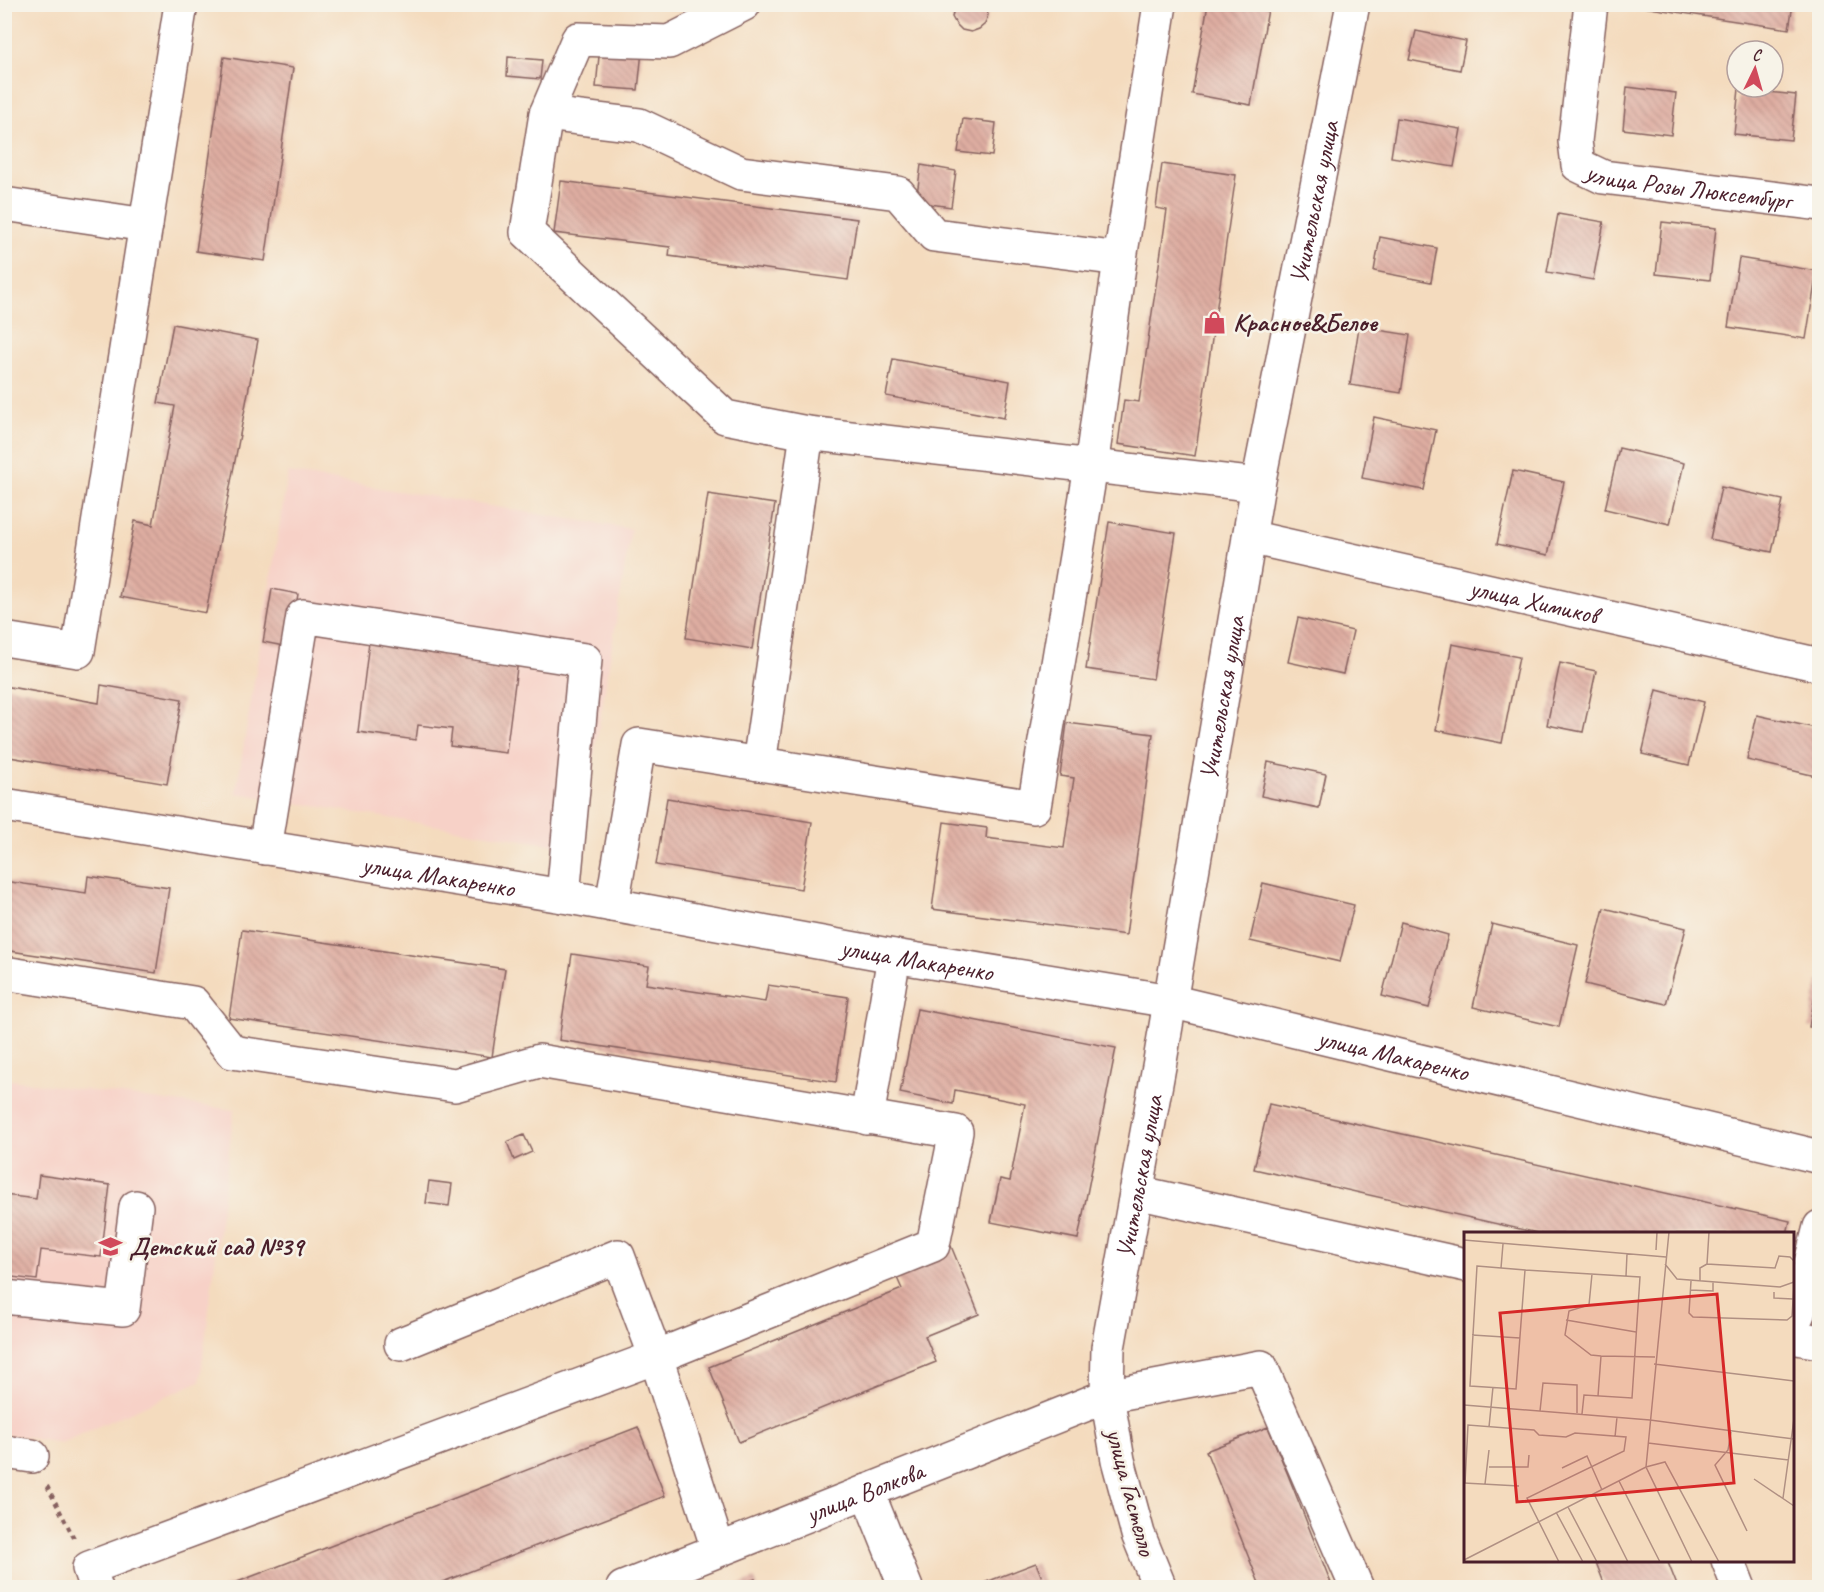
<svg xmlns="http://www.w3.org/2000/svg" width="1824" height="1592" font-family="Caveat,sans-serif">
  <defs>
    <pattern id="building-back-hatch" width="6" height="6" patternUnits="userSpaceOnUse" patternTransform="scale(1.5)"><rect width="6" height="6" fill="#deada1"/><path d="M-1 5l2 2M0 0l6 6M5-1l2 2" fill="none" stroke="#c0948b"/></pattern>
  </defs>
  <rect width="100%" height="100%" fill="#f7f3e8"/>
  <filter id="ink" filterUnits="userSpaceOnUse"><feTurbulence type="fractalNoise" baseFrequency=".0167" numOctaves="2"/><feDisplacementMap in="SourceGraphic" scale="12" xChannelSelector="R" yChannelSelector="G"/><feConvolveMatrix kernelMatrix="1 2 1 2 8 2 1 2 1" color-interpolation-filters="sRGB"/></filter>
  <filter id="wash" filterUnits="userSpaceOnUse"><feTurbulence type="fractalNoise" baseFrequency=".008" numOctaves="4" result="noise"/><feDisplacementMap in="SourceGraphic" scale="24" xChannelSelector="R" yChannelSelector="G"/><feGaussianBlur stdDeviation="1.35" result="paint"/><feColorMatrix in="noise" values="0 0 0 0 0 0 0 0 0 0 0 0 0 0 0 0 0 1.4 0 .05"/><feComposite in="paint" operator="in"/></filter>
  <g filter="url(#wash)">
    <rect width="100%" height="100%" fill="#f4dbbe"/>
    <path fill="#f7d1c7" d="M288 473 631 529 579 849 236 793Z
      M4 1079 234 1110 200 1381 61 1443 5 1434Z"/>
    <g id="blocks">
      <path fill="url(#building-back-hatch)" d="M955 4H985L988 15 985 24 979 29 971 32 962 30 956 24 952 17Z
        M1208 4H1269L1251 105 1192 94Z
        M1623 4H1793L1789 29Z
        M1416 31 1466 41 1460 70 1409 60Z
        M600 46 642 51 638 90 596 87Z
        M224 57 293 68 265 261 196 251Z
        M508 57 542 60 540 79 507 76Z
        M1627 87 1676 93 1671 135 1623 129Z
        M1739 89 1796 95 1791 140 1734 134Z
        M1397 118 1461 129 1454 167 1391 157Z
        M963 119 996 123 992 156 958 152Z
        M1162 164 1236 175 1195 456 1118 444 1124 400 1139 402 1167 210 1156 208Z
        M921 165 956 171 951 207 916 202Z
        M561 181 857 219 848 280 669 256 670 247 554 233Z
        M1558 214 1604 222 1593 280 1547 272Z
        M1662 222 1716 228 1710 280 1656 274Z
        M1380 237 1437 248 1431 282 1374 271Z
        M1739 258 1817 271 1806 339 1728 327Z
        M173 324 258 340 206 613 120 597 135 521 153 525 175 406 158 403Z
        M1359 327 1410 335 1401 393 1350 385Z
        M893 359 1010 381 1004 418 886 396Z
        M1374 417 1436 430 1424 490 1362 478Z
        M1619 448 1684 463 1670 524 1605 509Z
        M1513 471 1564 482 1548 555 1497 544Z
        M1721 487 1783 500 1772 552 1710 539Z
        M708 494 775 504 752 649 686 638Z
        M1109 522 1176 533 1153 679 1086 669Z
        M272 589 298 594 289 647 263 642Z
        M1298 618 1353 631 1343 674 1288 662Z
        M369 642 518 660 506 753 450 746 452 729 418 725 416 740 358 732Z
        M1452 644 1519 657 1502 743 1436 730Z
        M1560 663 1596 671 1583 732 1547 725Z
        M101 685 182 699 167 784 4 756V686L99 703Z
        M1657 690 1704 702 1689 765 1642 754Z
        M1757 715 1820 729V762L1816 776 1747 760Z
        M1067 723 1153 734 1126 935 932 909 944 822 987 828 986 838 1064 848 1074 778 1060 776Z
        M1268 762 1326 774 1319 808 1261 796Z
        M667 798 812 822 801 889 656 865Z
        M88 876 169 888 156 973 4 950V881L86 893Z
        M1263 883 1354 905 1340 962 1250 941Z
        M1604 908 1686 928 1666 1004 1585 984Z
        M1401 922 1448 935 1429 1008 1382 996Z
        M1492 924 1578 945 1559 1027 1473 1007Z
        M242 930 505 969 492 1057 229 1018Z
        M572 954 649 966 646 984 765 1002 768 985 848 997 836 1082 559 1040Z
        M1818 981H1820V1029L1809 1027Z
        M917 1009 1116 1048 1078 1239 991 1222 1000 1179 1010 1181 1025 1104 955 1090 953 1104 900 1093Z
        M1269 1104 1790 1221 1787 1234H1542L1254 1169Z
        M524 1135 532 1152 514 1160 507 1142Z
        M39 1175 110 1185 101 1257 41 1250 37 1280 4 1276V1195L36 1199Z
        M429 1181 452 1184 449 1206 426 1203Z
        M951 1246 979 1314 925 1336 936 1362 739 1442 709 1367 902 1289 893 1269Z
        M638 1427 665 1496 427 1588H222Z
        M1268 1427 1288 1475 1333 1588H1261L1206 1451Z
        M1595 1560H1667L1678 1588H1606Z
        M1036 1563 1046 1588H973V1587Z
        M755 1579 758 1588H733V1587Z"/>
    </g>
  </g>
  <g filter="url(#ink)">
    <use href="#blocks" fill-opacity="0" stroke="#86615e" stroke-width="1.5"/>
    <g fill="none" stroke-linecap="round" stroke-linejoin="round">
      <defs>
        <g id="minor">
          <path d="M744 4 669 42 578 39 546 114 527 232 725 417 807 433"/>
          <path id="s1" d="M1591 4 1575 141 1578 165 1603 177 1820 204"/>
          <path d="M546 114 639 125 741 173 898 193 934 235 1120 259"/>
          <path d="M4 204 146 225"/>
          <path id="s2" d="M1249 537 1820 665"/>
          <path d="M4 639 78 651 181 4"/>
          <path d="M759 764 807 433 1258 485"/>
          <path id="s3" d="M4 805 563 896 894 956 1170 1001 1820 1157"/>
          <path d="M265 848 303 616 585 660 563 896"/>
          <path d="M612 905 639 745 1034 807 1091 467 1120 259 1160 4"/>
          <path d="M4 973 193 1003 232 1052 455 1085 539 1061 956 1132 933 1245 656 1357 89 1568 96 1588"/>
          <path d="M867 1118 894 956"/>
          <path d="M1136 1192 1466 1265"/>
          <path d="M4 1297 123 1309 136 1207"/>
          <path d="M1792 1319 1798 1314 1820 1227"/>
          <path d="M1792 1337 1820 1342"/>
          <path d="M401 1344 618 1256 656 1357 718 1549"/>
          <path d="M4 1452 32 1456"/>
          <path d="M867 1491 906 1588"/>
          <path d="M1728 1560 1739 1588"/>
          <path id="s4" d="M623 1588 1107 1396 1261 1367 1357 1588"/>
          <path id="s5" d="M1160 1588 1138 1534 1118 1460 1107 1396 1108 1348 1160 1061 1258 485 1353 4"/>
        </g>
      </defs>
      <use href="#minor" stroke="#86615e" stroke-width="36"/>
      <path stroke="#86615e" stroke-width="4" stroke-dasharray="4.5 4.5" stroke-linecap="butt" d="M47 1486 74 1538"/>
      <use href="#minor" stroke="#fff" stroke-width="33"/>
    </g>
  </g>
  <defs>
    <symbol id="shop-bare" viewBox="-9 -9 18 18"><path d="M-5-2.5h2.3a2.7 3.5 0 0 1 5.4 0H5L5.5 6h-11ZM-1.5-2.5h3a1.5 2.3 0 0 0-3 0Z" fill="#d1495b" stroke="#f7f3e8" stroke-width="2.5" paint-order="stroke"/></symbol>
    <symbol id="school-bare" viewBox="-9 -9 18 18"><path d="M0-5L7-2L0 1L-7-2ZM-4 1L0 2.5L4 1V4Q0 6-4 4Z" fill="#d1495b" stroke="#f7f3e8" stroke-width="2.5" paint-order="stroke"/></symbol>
  </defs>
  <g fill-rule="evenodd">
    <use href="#shop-bare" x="1198" y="306" width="33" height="33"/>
    <use href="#school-bare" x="94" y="1230" width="33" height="33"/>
  </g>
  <g text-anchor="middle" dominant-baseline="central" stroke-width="5" stroke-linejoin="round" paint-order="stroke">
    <g font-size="26" fill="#4a1f2b" stroke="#f7f3e8">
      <text stroke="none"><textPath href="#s1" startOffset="276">улица Розы Люксембург</textPath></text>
      <text stroke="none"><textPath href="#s5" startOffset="1412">Учительская улица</textPath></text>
      <text stroke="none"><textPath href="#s2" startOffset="292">улица Химиков</textPath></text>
      <text stroke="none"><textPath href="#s5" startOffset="908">Учительская улица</textPath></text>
      <text stroke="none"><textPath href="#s3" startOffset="440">улица Макаренко</textPath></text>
      <text stroke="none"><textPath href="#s3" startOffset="926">улица Макаренко</textPath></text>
      <text stroke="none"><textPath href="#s3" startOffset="1412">улица Макаренко</textPath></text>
      <text stroke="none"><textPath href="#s5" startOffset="422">Учительская улица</textPath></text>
      <text stroke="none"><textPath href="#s4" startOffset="260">улица Волкова</textPath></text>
      <text transform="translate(1131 1492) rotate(75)">улица Гастелло</text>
    </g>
    <g font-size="26" font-weight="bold" fill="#4a1f2b" stroke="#f7f3e8" text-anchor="start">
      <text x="1233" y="322">Красное&amp;Белое</text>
      <text x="129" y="1246">Детский сад №39</text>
    </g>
  </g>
  <g transform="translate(1464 1232)">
    <rect width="330" height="330" fill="#f4dbbe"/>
    <path fill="none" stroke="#b09083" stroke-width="1.5" d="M205 0 182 235 228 330M245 0 243 32 311 36 315 24 326 25 330 29M0 8 202 25M192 18 193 0M201 32 213 47 316 55 330 50M13 34 61 38 52 157 6 154ZM37 36 39 12M61 38 176 45 168 166 120 163 118 182M128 42 125 73 105 79 101 103 127 123 137 124M162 44 163 22M227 49 225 81 229 85 323 88 328 84 330 54M236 49V36L243 32M226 58 249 59V50M310 60V66L329 67M102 88 172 100M8 103 56 106M190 132 330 149M134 164 137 124 191 125M0 173 186 188 330 207M76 179 79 151 113 153V181M25 195 29 155M267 200 264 218 251 233 283 299M151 205 153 185M184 211 325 228M25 235H64L65 223M98 236 123 224 138 258M290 247 330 274M155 249 196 330M0 251 55 254M1 251 4 193 70 198 75 203 102 205 111 201 162 205 160 219 63 266 95 330M21 252 25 218M130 262 164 330M319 266 330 187M104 275 133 330M92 280 119 330M0 328 182 235 201 230 255 330"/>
    <path fill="#d62828" fill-opacity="0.15" stroke="#d62828" stroke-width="3" d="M253 62 270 251 53 270 36 81Z"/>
    <rect width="330" height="330" fill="none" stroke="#4a1f2b" stroke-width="3"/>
  </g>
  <rect width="1824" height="1592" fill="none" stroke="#f7f3e8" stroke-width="24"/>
  <g transform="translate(1755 69) rotate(5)"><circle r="28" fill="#f7f3e8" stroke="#b29e9c" stroke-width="1.5"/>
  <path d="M0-4.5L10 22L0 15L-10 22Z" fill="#d1495b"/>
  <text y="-9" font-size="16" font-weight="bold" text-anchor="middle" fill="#4a1f2b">С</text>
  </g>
</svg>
